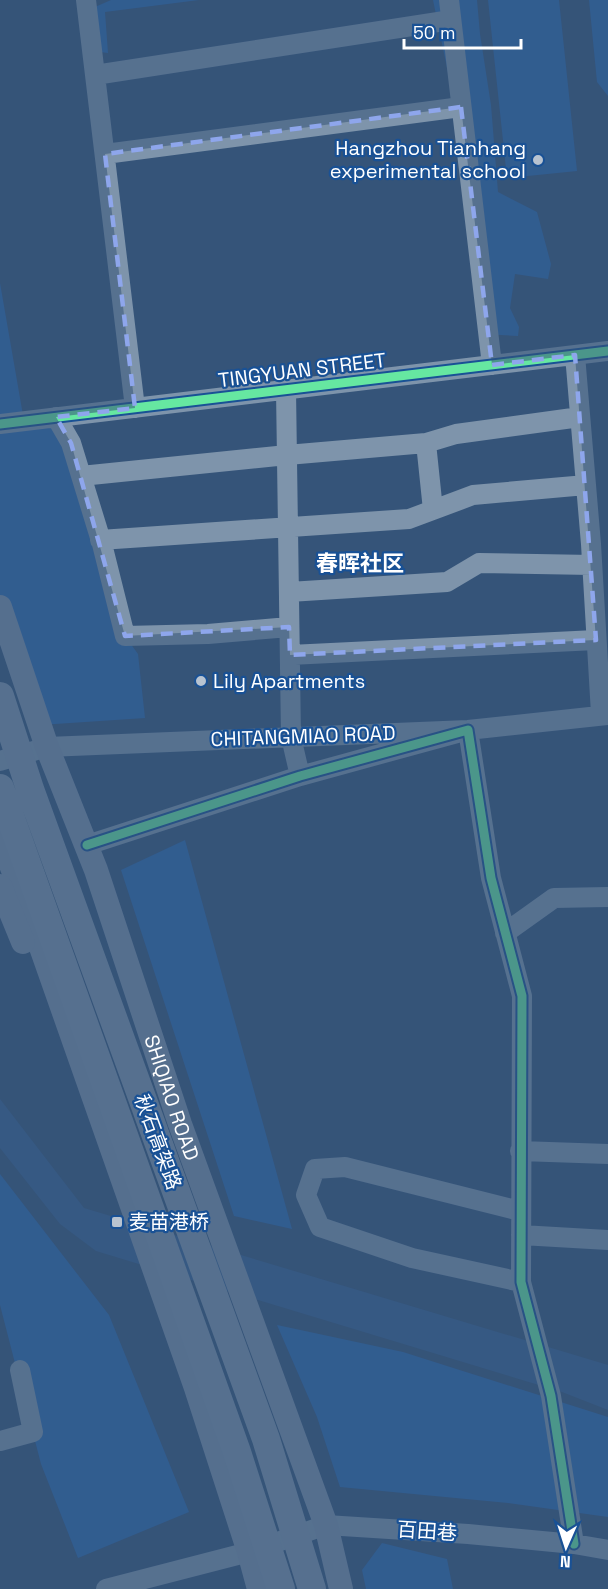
<svg xmlns="http://www.w3.org/2000/svg" width="608" height="1589" font-family="'Space Grotesk','Noto Sans SC',sans-serif">
  <rect width="100%" height="100%" fill="#355479"/>
  <path fill="#2e68ab" d="M111 0H199L105 12 108 53 100 52 95 7Z
    M433 0H477L480 34 491 105 498 192 537 212 551 264 548 279 515 274 510 308 519 327 518 336 482 334 453 97Z
    M488 0H559L577 171 507 178Z
    M589 0H608V96L597 82Z
    M0 283 24 421 56 417 125 636 138 654 145 718 40 725 0 608Z
    M185 840 292 1229 234 1216 121 870Z
    M0 1174 109 1315 189 1512 78 1558 41 1464 0 1305Z
    M277 1325 403 1352 608 1417V1517L508 1503 340 1487 317 1417Z
    M382 1543 447 1559 453 1589H366L362 1570Z"/>
  <path fill="#396090" d="M0 1099 84 1208 608 1365V1410L562 1392 96 1251 60 1224 0 1148Z"/>
  <g fill="none" stroke-linecap="round" stroke-linejoin="round">
    <path stroke="#7e94ab" stroke-width="20" d="M86 0 135 408
      M449 0 492 365
      M95 75 451 20
      M105 154 461 107
      M575 355 591 544 601 714
      M286 390 291 737 300 776
      M56 417 71 443 102 544 125 636 208 634 289 627
      M0 424 608 351
      M426 443 433 510
      M81 476 287 455 426 443 456 434 580 417
      M100 540 409 519 473 495 586 485
      M289 592 447 582 479 563 592 565
      M290 655 596 640
      M0 761 47 747 468 730 608 715
      M87 845 300 776 468 730 491 878 522 996 521 1282 551 1396 574 1544
      M505 933 554 898 608 897
      M520 1151 608 1154
      M520 1211 345 1167 315 1169 306 1195 320 1227 412 1258 521 1282
      M521 1235 608 1240
      M0 1441 33 1432 20 1370
      M106 1589 249 1552 326 1525 468 1534 574 1544 608 1550"/>
    <g stroke="#7c90a9" stroke-width="24">
      <path id="s1" d="M0 607 47 747 96 870 180 1124 326 1525 341 1589"/>
      <path d="M0 836 24 899 196 1388 249 1552 259 1589"/>
      <path d="M0 886 23 942"/>
    </g>
    <path stroke="#7e93ab" stroke-width="28" d="M0 696 30 789 266 1439 312 1589
      M0 788 237 1452 281 1589"/>
    <defs>
      <path id="cycleway" d="M0 424 608 351
        M87 845 300 776 468 730 491 878 522 996 521 1282 551 1396 574 1544"/>
    </defs>
    <use href="#cycleway" stroke="#195195" stroke-width="13"/>
    <use href="#cycleway" stroke="#66e7a1" stroke-width="9"/>
  </g>
  <path d="M0 0H608V1589H0ZM461 107 492 365 575 355 596 640 290 655 289 627 125 636 71 443 56 417 135 408 105 154Z" fill="#355479" fill-opacity=".55" fill-rule="evenodd"/>
  <path fill="none" stroke="#8ea6ec" stroke-width="4.5" stroke-dasharray="12 8" stroke-linejoin="round" d="M461 107 492 365 575 355 596 640 290 655 289 627 125 636 71 443 56 417 135 408 105 154Z"/>
  <g fill="#b8c3d0" stroke="#195195" stroke-width="2">
    <circle cx="538" cy="160" r="6"/>
    <circle cx="201" cy="681" r="6"/>
    <rect x="111" y="1216" width="12" height="12" rx="3"/>
  </g>
  <g text-anchor="middle" dominant-baseline="central" stroke-width="4.5" stroke-linejoin="round" paint-order="stroke">
    <g font-size="20" fill="#fff" stroke="#195195" text-anchor="start">
      <text x="526" y="148" text-anchor="end">Hangzhou Tianhang<tspan x="526" dy="23">experimental school</tspan></text>
      <text x="213" y="681">Lily Apartments</text>
      <text x="129" y="1222">麦苗港桥</text>
    </g>
    <g font-size="20" fill="#fff" stroke="#195195">
      <text transform="translate(302 370) rotate(-7)">TINGYUAN STREET</text>
      <text transform="translate(303 736) rotate(-2)">CHITANGMIAO ROAD</text>
      <text stroke="none"><textPath href="#s1" startOffset="520">SHIQIAO ROAD</textPath></text>
      <text transform="translate(158 1142) rotate(70)">秋石高架路</text>
      <text transform="translate(427 1531) rotate(4)">百田巷</text>
    </g>
    <g font-size="22" font-weight="bold" fill="#fff" stroke="#195195">
      <text x="360" y="563">春晖社区</text>
    </g>
  </g>
  <g transform="translate(566 1547) rotate(183)" stroke="#195195" stroke-width="4.5" paint-order="stroke">
  <path d="M0-4.5L10 22L0 15L-10 22Z" fill="#ffffff"/>
  <text y="-9" font-size="16" font-weight="bold" text-anchor="middle" fill="#ffffff">N</text>
  </g>
  <path d="M404 39v9h117v-9" fill="none" stroke="#ffffff" stroke-width="3"/>
  <text x="413" y="39" font-size="18" fill="#ffffff" stroke="#195195" stroke-width="4.5" paint-order="stroke">50 m</text>
</svg>
